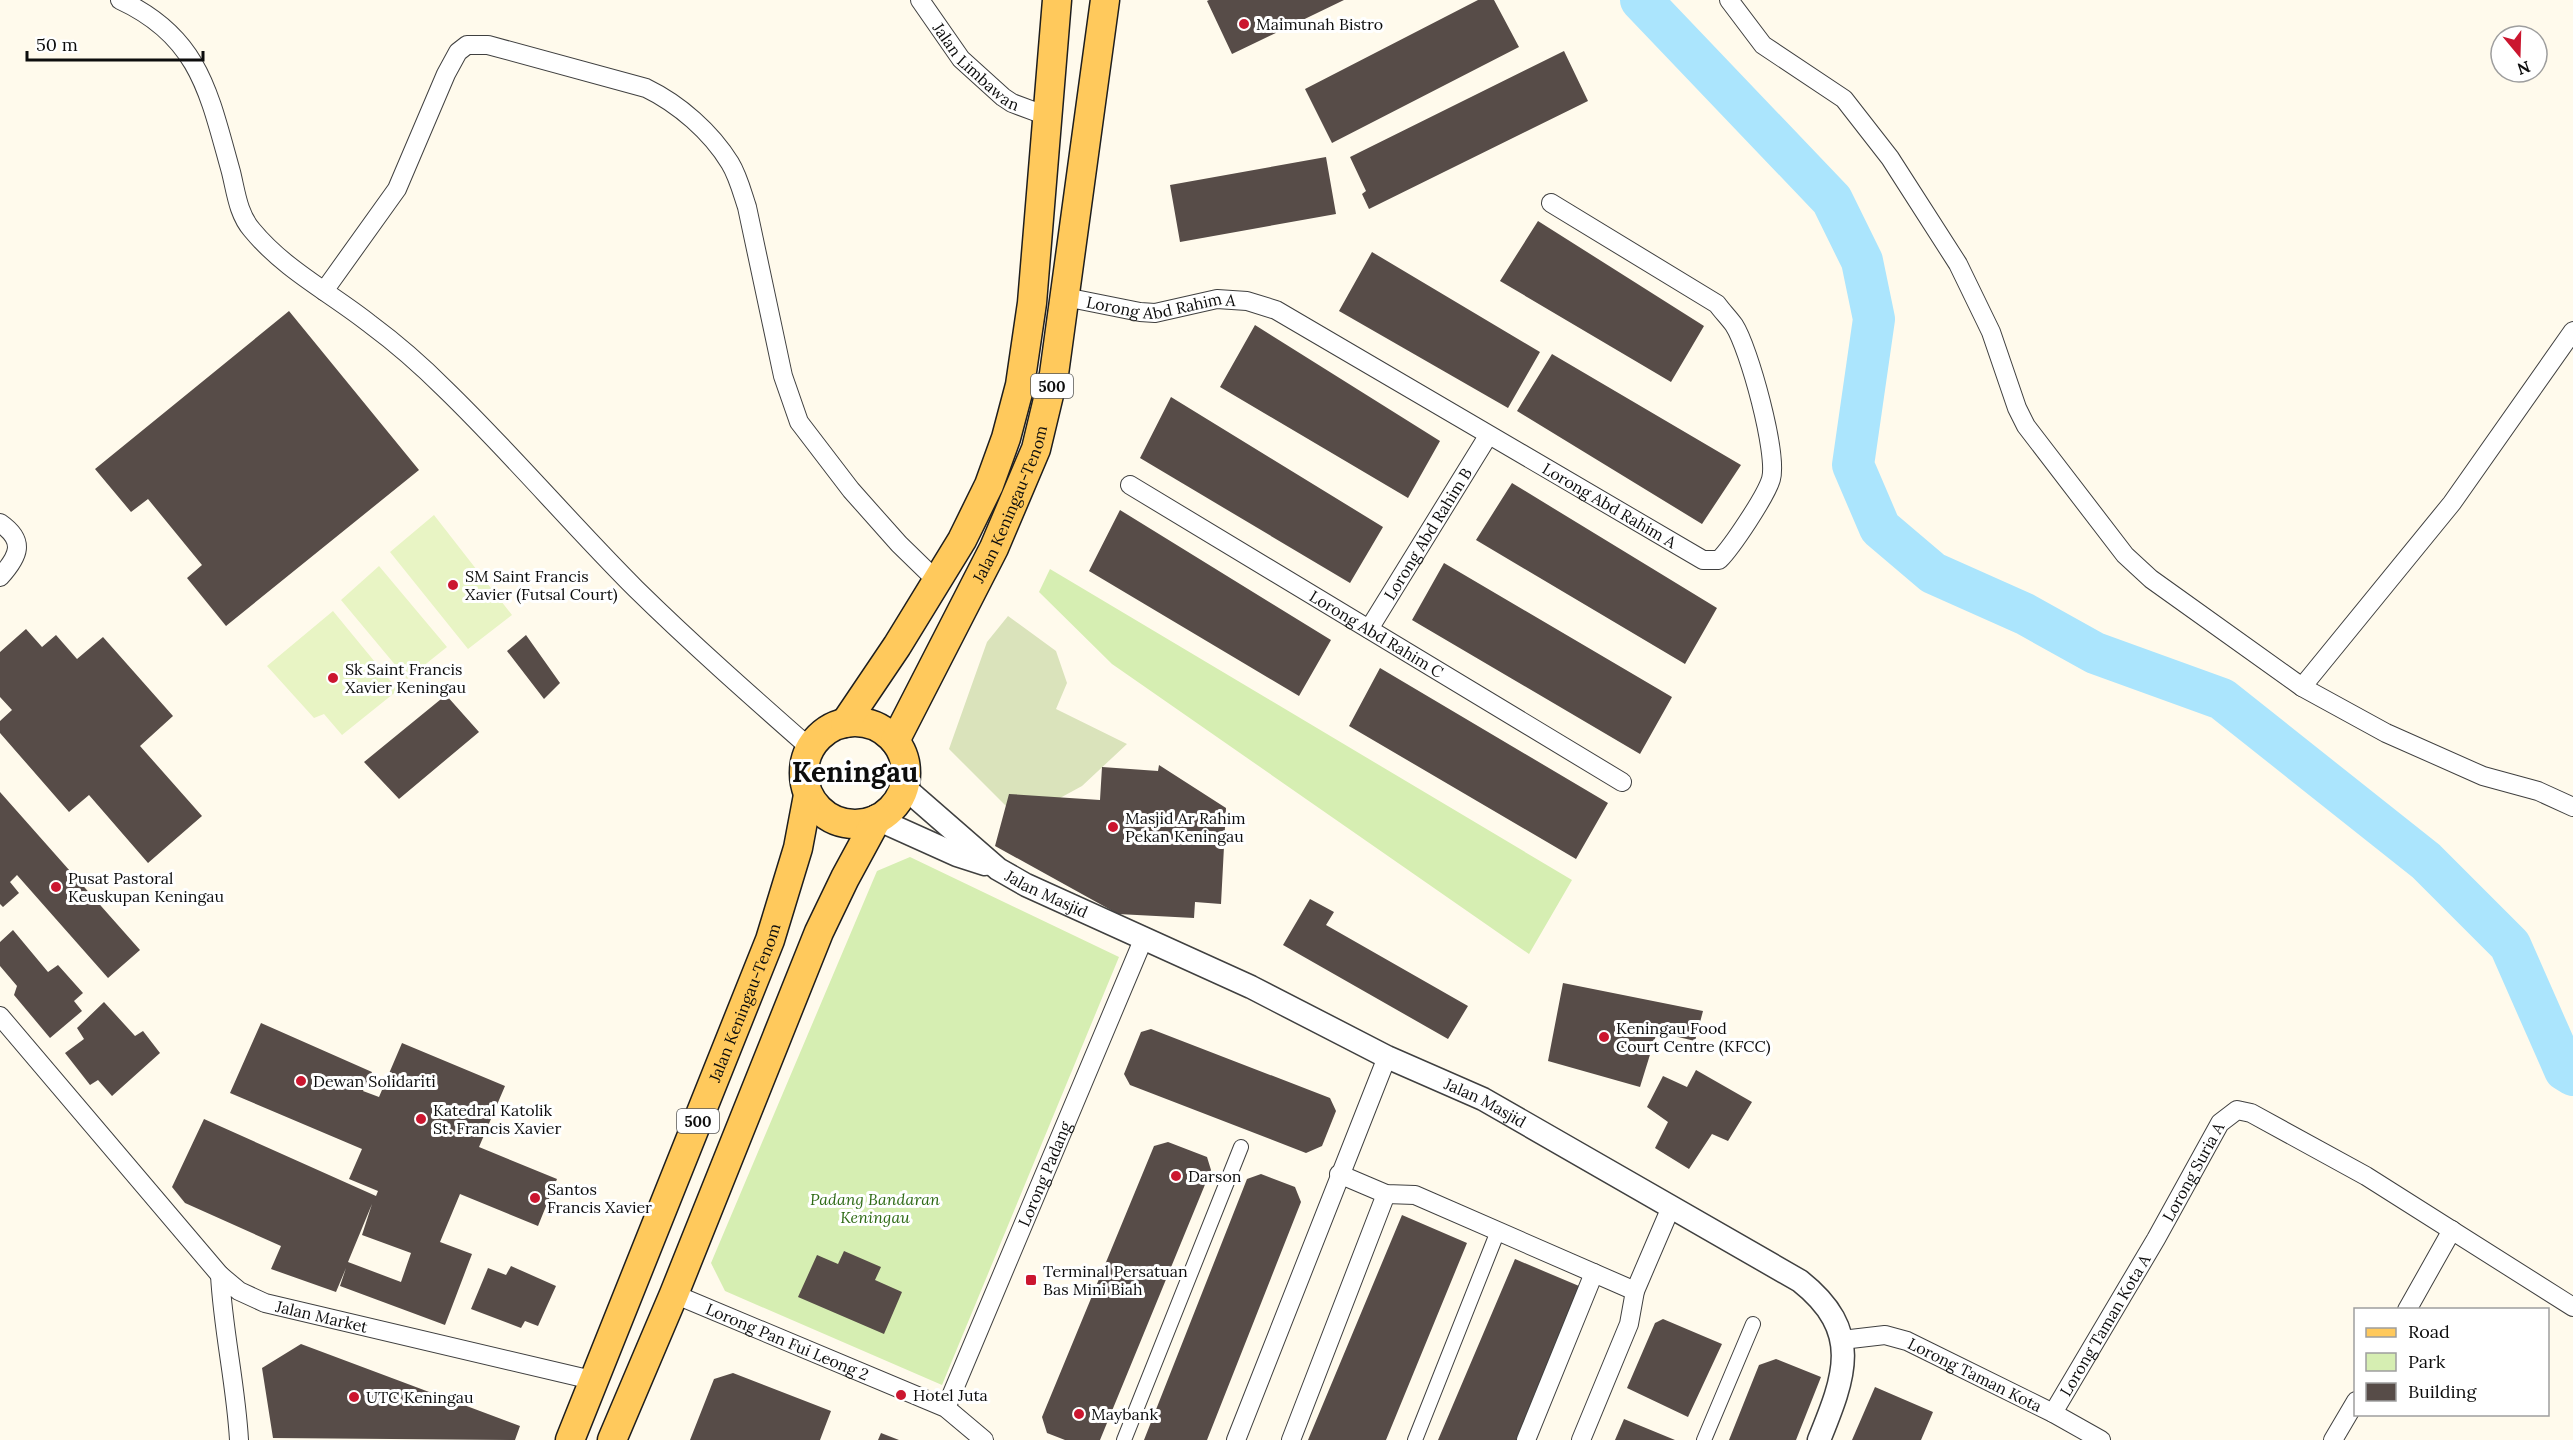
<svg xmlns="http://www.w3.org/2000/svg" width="2573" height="1440" font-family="Lora,serif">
  <rect width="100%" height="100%" fill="#fffaec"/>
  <path fill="#d6eeb2" d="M1050 569 1572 880 1529 954 1112 664 1039 592Z
    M910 857 1119 957 942 1385 725 1291 711 1263 877 871Z"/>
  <path fill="#dae3bb" d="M1008 616 1056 651 1067 683 1056 709 1127 744 1082 786 1060 798 1006 806 949 749 987 642Z"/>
  <path fill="#e8f4c4" d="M434 515 512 615 468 649 390 552Z
    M379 566 447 647 407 679 341 600Z
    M333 611 398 690 342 735 324 714 314 718 267 666Z"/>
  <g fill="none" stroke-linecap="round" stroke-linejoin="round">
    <path stroke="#abe5fd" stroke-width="42" d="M1641 0 1832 200 1862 261 1874 319 1853 465 1880 528 1933 573 2025 614 2095 653 2222 699 2426 861 2510 945 2565 1070 2573 1075"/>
  </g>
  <path fill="#574c48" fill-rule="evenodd" d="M1209 0H1344L1232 54 1207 1Z
    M1478 0H1494L1519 47 1332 143 1305 89Z
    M1564 51 1588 101 1369 209 1362 194 1366 191 1350 157Z
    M1326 157 1336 214 1180 242 1170 185Z
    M1538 221 1704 326 1671 382 1500 281Z
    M1372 252 1540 352 1508 408 1339 311Z
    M289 311 419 470 226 626 187 578 202 565 148 499 131 512 95 469Z
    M1255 325 1440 441 1408 498 1220 387Z
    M1552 354 1741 465 1702 524 1517 411Z
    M1171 397 1383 527 1350 583 1140 458Z
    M1512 483 1717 608 1685 664 1476 540Z
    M1120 510 1331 640 1299 696 1089 571Z
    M1444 563 1672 697 1640 754 1412 620Z
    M26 629 42 647 56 635 77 659 103 637 173 716 140 746 202 816 148 863 89 795 69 812 0 733V721L12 710 0 697V652Z
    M526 635 560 683 544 699 507 651Z
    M1380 668 1608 803 1576 859 1349 726Z
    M446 695 479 732 399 799 364 762Z
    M1159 765 1226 808 1221 904 1195 902 1194 918 1118 914 995 846 1009 794 1100 800 1102 767 1158 771Z
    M0 792 140 950 108 978 17 875 10 882 19 893 3 907 0 904Z
    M1310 899 1334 912 1326 925 1468 1006 1448 1039 1283 945Z
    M13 930 48 972 58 965 83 993 74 1001 82 1011 50 1038 14 995 17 986 0 966V942Z
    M1563 983 1703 1011 1695 1041 1657 1032 1640 1087 1548 1061Z
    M104 1002 135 1036 143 1031 160 1053 112 1096 98 1080 90 1085 65 1053 84 1039 77 1028Z
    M261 1023 372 1072 363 1091 379 1097 402 1043 505 1086 479 1147 557 1179 538 1226 460 1194 440 1242 472 1254 445 1325 340 1286 346 1268 336 1292 271 1269 281 1246 185 1203 172 1187 204 1119 376 1196 378 1191 349 1179 362 1149 230 1093ZM372 1204 362 1235 411 1253 401 1282 348 1262Z
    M1151 1029 1330 1098 1336 1111 1322 1146 1306 1153 1130 1085 1124 1074 1141 1032Z
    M1696 1070 1752 1102 1728 1141 1712 1134 1689 1169 1655 1148 1668 1122 1647 1107 1663 1076 1687 1087Z
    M1168 1142 1207 1157 1211 1170 1100 1440H1065L1047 1433 1042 1417 1154 1146Z
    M1261 1174 1295 1187 1301 1202 1207 1440H1144L1247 1179Z
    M1402 1215 1467 1243 1386 1440H1308Z
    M844 1251 881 1267 875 1280 902 1292 884 1334 798 1297 817 1255 838 1264Z
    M1515 1259 1579 1286 1516 1440H1438Z
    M511 1266 556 1286 538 1326 525 1321 521 1328 471 1309 488 1268 506 1275Z
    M1663 1319 1722 1344 1688 1417 1627 1388 1655 1323Z
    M301 1344 520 1426 515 1440 273 1438 262 1368Z
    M1776 1359 1821 1377 1796 1440H1729L1759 1365Z
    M733 1373 831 1411 820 1440H690L714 1379Z
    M1875 1387 1933 1412 1921 1440H1852Z
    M1624 1419 1675 1440H1615Z
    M881 1433 899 1440H878Z"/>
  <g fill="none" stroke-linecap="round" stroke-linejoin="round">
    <defs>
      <path id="pedestrian" d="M1124 1440 1241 1147
        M1415 1440 1498 1231
        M1704 1440 1753 1324"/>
      <g id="minor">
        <path d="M120 0C200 37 209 94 231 172 236 192 238 214 252 230 285 270 331 293 370 324 397 344 422 366 445 389 511 453 571 524 636 589 692 644 751 696 810 748"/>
        <path id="s1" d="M920 0 961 59 1003 97 1012 103 1047 116"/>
        <path d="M1729 0 1763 45 1844 99 1890 158 1958 264 1991 332 2017 408 2026 426 2125 555 2151 579 2302 687 2386 733 2483 776 2538 791 2573 807"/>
        <path d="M324 291 397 189 446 74 458 52 467 45H488L646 88C679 104 711 132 730 163 738 176 742 192 747 207L783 376 799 422 851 490 899 544 936 580"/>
        <path id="s2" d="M1065 297 1140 312 1155 313 1217 299 1247 301 1276 310 1703 560H1719C1732 547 1766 496 1771 479 1778 454 1749 348 1734 325 1729 318 1722 311 1717 304L1551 203"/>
        <path id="s3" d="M1130 485 1622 782"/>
        <path d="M0 523C26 541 19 556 0 577"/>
        <path id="s4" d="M1369 629 1488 436"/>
        <path d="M2302 687 2452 503 2573 331"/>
        <path d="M0 1016 220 1275"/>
        <path d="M1339 1174 1386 1194 1415 1195 1635 1291"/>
        <path id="s5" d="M674 1294 946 1408 984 1440"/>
        <path d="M2407 1310 2452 1230"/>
        <path id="s6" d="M1842 1340 1885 1335 1907 1341 2053 1413 2101 1440"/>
        <path id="s7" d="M946 1408 1143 940"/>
        <path id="s8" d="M2053 1413 2156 1239 2220 1123 2237 1110 2251 1113 2366 1176 2573 1307"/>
        <path id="s9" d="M239 1440C236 1385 223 1331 220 1275L239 1291 265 1303 592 1380"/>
        <path d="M1236 1440 1387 1057"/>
        <path d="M1291 1440 1386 1194"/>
        <path d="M1526 1440 1594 1273"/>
        <path d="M1581 1440 1629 1324 1635 1291 1671 1207"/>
        <path d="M2333 1440 2356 1401"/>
      </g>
      <g id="tertiary">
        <path id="s10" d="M905 788 998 869 1026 885 1251 987 1387 1057 1483 1099 1800 1281C1863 1331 1845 1376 1819 1440"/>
        <path d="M877 819 957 855 985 864"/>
      </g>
      <g id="primary">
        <circle cx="855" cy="773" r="51"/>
        <path d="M845 723 897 646 962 540 989 485 1006 438 1020 385 1032 303 1057 0"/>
        <path id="s11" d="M895 741 994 548 1036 449 1054 374 1105 0"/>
        <path id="s12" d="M570 1440 770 940 798 848 808 795"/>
        <path d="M612 1440 674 1294 819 932 845 878 877 819"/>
      </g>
    </defs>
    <use href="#pedestrian" stroke="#404040" stroke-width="16"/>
    <use href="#minor" stroke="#404040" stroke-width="20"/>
    <use href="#tertiary" stroke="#404040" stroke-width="25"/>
    <use href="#primary" stroke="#1e1e1e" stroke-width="31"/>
    <use href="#pedestrian" stroke="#fff" stroke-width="14"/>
    <use href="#minor" stroke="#fff" stroke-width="18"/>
    <use href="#tertiary" stroke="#fff" stroke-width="22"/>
    <use href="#primary" stroke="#ffc95c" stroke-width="28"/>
  </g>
  <g fill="#cb162f" stroke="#fff" stroke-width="2">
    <circle cx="1244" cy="24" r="6"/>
    <circle cx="453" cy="585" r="6"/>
    <circle cx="333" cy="678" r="6"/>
    <circle cx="1113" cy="827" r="6"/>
    <circle cx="56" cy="887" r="6"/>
    <circle cx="1604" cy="1037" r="6"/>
    <circle cx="301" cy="1081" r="6"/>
    <circle cx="421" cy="1119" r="6"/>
    <circle cx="1176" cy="1176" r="6"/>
    <circle cx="535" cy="1198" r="6"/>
    <rect x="1025" y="1274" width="12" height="12" rx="3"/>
    <circle cx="901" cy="1395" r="6"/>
    <circle cx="354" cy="1397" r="6"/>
    <circle cx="1079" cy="1414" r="6"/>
  </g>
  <g text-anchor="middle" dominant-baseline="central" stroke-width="6" stroke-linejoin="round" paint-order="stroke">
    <g fill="#fff" stroke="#565656" stroke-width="1.5">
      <rect x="1031" y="374" width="42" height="24" rx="4.5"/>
      <rect x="677" y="1109" width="42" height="24" rx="4.5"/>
    </g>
    <g font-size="15" font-weight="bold" fill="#0d0d0d">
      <text x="1052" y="386">500</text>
      <text x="698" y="1121">500</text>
    </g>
    <g font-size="16" fill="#0d0d0d" stroke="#fff" text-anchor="start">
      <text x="1256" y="24">Maimunah Bistro</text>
      <text x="465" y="576">SM Saint Francis<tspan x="465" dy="18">Xavier (Futsal Court)</tspan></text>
      <text x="345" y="669">Sk Saint Francis<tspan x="345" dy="18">Xavier Keningau</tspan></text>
      <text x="1125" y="818">Masjid Ar Rahim<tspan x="1125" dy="18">Pekan Keningau</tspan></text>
      <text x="68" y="878">Pusat Pastoral<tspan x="68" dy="18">Keuskupan Keningau</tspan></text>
      <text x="1616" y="1028">Keningau Food<tspan x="1616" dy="18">Court Centre (KFCC)</tspan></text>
      <text x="313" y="1081">Dewan Solidariti</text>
      <text x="433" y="1110">Katedral Katolik<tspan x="433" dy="18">St. Francis Xavier</tspan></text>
      <text x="1188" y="1176">Darson</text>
      <text x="547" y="1189">Santos<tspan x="547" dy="18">Francis Xavier</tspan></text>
      <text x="1043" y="1271">Terminal Persatuan<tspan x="1043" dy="18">Bas Mini Biah</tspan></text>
      <text x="913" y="1395">Hotel Juta</text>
      <text x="366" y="1397">UTC Keningau</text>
      <text x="1091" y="1414">Maybank</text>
    </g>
    <g font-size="16" fill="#0d0d0d" stroke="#fff">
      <text stroke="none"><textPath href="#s1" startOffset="88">Jalan Limbawan</textPath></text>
      <text stroke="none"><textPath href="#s2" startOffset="98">Lorong Abd Rahim A</textPath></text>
      <text stroke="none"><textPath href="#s11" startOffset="264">Jalan Keningau-Tenom</textPath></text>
      <text stroke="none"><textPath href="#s2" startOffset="602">Lorong Abd Rahim A</textPath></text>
      <text stroke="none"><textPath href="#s4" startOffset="112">Lorong Abd Rahim B</textPath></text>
      <text stroke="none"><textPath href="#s3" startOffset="288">Lorong Abd Rahim C</textPath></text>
      <text stroke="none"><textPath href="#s10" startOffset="178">Jalan Masjid</textPath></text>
      <text stroke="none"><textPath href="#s12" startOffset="471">Jalan Keningau-Tenom</textPath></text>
      <text stroke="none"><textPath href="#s10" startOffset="664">Jalan Masjid</textPath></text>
      <text stroke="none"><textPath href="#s8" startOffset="279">Lorong Suria A</textPath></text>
      <text stroke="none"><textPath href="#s7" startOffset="254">Lorong Padang</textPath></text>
      <text stroke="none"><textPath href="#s9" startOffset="278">Jalan Market</textPath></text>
      <text stroke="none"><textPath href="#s8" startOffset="102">Lorong Taman Kota A</textPath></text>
      <text stroke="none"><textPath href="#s5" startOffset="123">Lorong Pan Fui Leong 2</textPath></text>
      <text stroke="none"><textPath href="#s6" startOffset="142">Lorong Taman Kota</textPath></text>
    </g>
    <g font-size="16" font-style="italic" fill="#2f6b16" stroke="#fff">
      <text x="875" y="1199">Padang Bandaran<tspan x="875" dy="18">Keningau</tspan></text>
    </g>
    <g font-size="28" font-weight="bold" fill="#0d0d0d" stroke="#fff">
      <text x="855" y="772">Keningau</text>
    </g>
  </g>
  <rect x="2354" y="1308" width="195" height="108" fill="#ffffff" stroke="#9e9e9e" stroke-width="1.5"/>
  <rect x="2366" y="1328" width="30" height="9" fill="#ffc95c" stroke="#9e9e9e" stroke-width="1.5"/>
  <text x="2408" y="1338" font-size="18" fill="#0d0d0d">Road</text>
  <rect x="2366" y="1353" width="30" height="18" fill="#d6eeb2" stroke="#9e9e9e" stroke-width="1.5"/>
  <text x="2408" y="1368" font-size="18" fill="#0d0d0d">Park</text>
  <rect x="2366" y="1383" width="30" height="18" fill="#574c48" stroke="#9e9e9e" stroke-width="1.5"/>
  <text x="2408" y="1398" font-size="18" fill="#0d0d0d">Building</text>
  <g transform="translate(2519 54) rotate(161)"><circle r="28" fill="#ffffff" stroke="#9e9e9e" stroke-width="1.5"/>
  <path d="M0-4.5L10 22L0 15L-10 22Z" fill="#cb162f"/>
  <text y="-9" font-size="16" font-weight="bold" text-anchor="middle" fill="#0d0d0d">N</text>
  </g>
  <path d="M27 51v9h176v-9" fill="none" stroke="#0d0d0d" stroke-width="3"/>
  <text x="36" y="51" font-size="18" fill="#0d0d0d" stroke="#ffffff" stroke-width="4.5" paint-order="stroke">50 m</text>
</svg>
